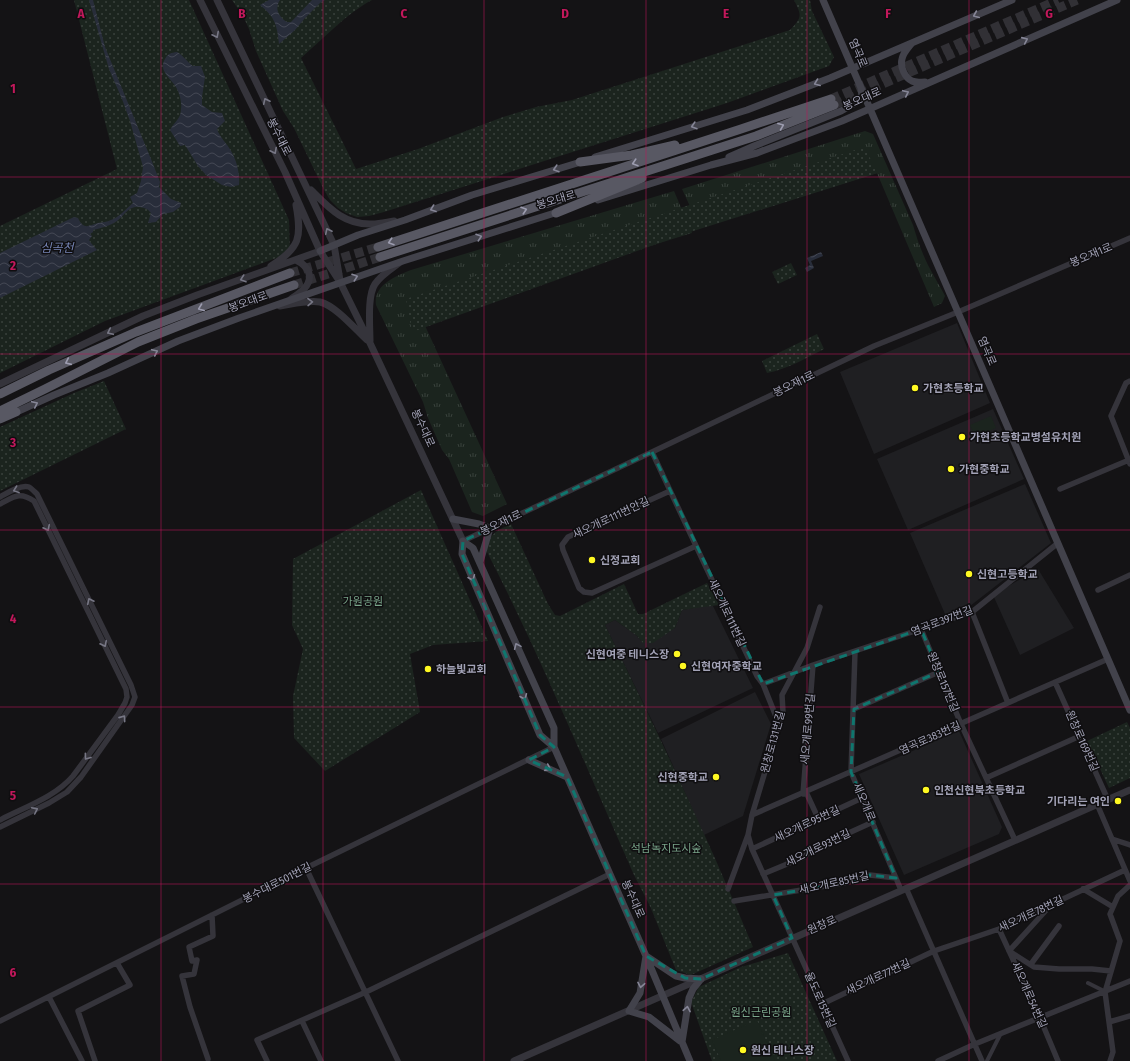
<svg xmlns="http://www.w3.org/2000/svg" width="1130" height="1061" font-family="'Fira Sans Condensed','Noto Sans KR',sans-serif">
  <defs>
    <pattern id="grass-tufts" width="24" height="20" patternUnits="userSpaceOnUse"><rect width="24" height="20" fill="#1b241e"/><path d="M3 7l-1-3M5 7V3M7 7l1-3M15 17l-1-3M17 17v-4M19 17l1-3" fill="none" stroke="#39413c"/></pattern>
    <pattern id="park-dots" width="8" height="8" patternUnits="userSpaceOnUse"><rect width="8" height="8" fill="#1b241e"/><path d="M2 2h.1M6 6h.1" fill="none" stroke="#39413c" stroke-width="1.8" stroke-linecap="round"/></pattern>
    <pattern id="water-waves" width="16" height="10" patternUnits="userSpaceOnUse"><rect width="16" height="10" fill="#282d3a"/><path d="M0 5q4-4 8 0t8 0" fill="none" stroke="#444854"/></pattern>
  </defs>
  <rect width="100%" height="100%" fill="#141315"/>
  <path fill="#1f1f22" d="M957 323 990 403 874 454 840 372Z
    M993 409 1024 479 908 530 877 459Z
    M1025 484 1051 543 970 606 945 614 910 533Z
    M1038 569 1074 628 1020 655 993 595Z
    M704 606H713L753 688 658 733 605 625 615 620 637 636 643 643 675 628 682 610Z
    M755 692 771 724 743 816 704 835 661 739Z
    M959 731 1002 827 999 834 904 875 859 774Z"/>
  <path fill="url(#grass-tufts)" d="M865 131 873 134 913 225C916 235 919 245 923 254 929 269 938 282 945 296L942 303 934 307 877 173 700 228 682 189Z
    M674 191 692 233 421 317 507 504 483 516 472 512 449 459 442 450 428 418 423 402 376 305C373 285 396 276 411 270Z"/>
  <path fill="url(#park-dots)" d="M74 0H189L289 220 290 253 105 321 0 373V226L117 169Z
    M232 0H372C347 13 322 40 301 58L356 169 418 149 503 117 536 107 572 100 790 30C802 17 802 16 794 0H810L812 11 834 57 829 66 727 103 384 212 369 216 357 217 346 213 338 208 330 200 324 190 294 128 283 111 256 51 249 29 243 16Z
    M864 147 878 173 687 233 412 332 406 299Z
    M791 263 797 275 778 284 772 272Z
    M817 334 824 349C806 358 788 369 767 373L762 361Z
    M104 381 126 429 0 491V427L74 393Z
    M421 490 488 641 433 645 410 654 420 712 325 771 294 738 293 696 303 649 292 625 293 559Z
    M511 524 548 604 555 615 560 616 624 584 638 614H643L707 583 719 605 682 610 675 628 653 643H643L637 636 615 620 605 625C657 731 708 838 753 947L691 975 676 970 650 906 634 875C586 767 541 657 487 552 487 535 497 530 511 524Z
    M1127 722 1130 728V778L1109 788 1087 741Z
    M788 953 837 1061H712L691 1002 699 987 741 967Z"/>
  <path fill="#1b241e" d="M991 416 996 428 975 437 970 425Z
    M757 1020 775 1061H721L712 1040Z"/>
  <path fill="url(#water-waves)" d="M89 0H93L105 47 153 164 160 182 159 187 171 199 181 203 180 207 173 212 163 214 156 222 148 223 151 213C148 209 145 208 140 207 129 205 125 215 117 221 110 226 101 228 93 230V232L90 234 92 236 89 240 91 243 97 250 0 298V253L74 217 78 218C84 230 88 226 98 223 102 222 107 222 111 220 119 217 126 209 133 203L130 197 137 193 141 181 143 167 130 121 122 99 109 69Z
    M269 0H280C274 9 279 17 287 22H291L312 0H325L320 3 305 18 295 30 279 44C277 25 275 17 260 5Z
    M177 52C184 56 187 62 193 66H201L205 77 202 97V105L212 112 222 113 225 121 217 129C220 138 227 143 231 151 237 161 240 174 239 185L231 187 222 185 206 175 198 166 185 145 180 146 170 130C174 122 181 119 181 109 182 103 180 96 178 91 174 80 157 72 165 59 168 53 171 53 177 52Z
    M821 252 823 256 811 261 814 268 807 272 805 268 810 265 807 258Z"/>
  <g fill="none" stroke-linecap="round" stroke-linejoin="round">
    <path stroke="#313035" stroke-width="9" stroke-dasharray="9 4.5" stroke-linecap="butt" d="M831 99 1058 0
      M834 105 1077 0
      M290 273 378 247
      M294 285 380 257"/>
    <path stroke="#35343b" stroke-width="4" d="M1088 983 1104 991
      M987 1061 1001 1033"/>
    <path stroke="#35343b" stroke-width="5.5" d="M1130 381 1126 383 1111 416 1130 464
      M652 452 757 676 763 684 779 724
      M1060 489 1129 460
      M670 491 568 537 562 545 563 550 579 588 584 592 592 593 696 546
      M0 497C7 493 21 484 29 487 32 489 35 492 37 494L131 685 135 697 132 705 81 777 67 792 49 803 0 827
      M0 504C14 497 19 491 34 501L126 689 127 697 125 703 118 715 73 776C55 797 25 807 0 820
      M463 541 652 452 874 346 958 312 1130 238
      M1098 590 1130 575
      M820 607 807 648 782 695 783 712 752 815 748 835 752 849 848 1061
      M972 612 1008 703
      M921 629 961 724 1015 840
      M855 652 851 772 901 890
      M1055 682 1108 800
      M763 684 813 665 972 612 1058 543
      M854 709 939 672
      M986 778 1080 736
      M806 792 818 818
      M803 794 813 665
      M1097 804 1130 881
      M752 815 1108 659
      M1112 839 1130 845
      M752 849 862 798
      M306 868 398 1061
      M763 874 804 857 811 850 873 822
      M906 888 982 1061
      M728 889 748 835
      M1083 889 1113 907
      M734 901 844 883 870 875 896 878
      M1049 907 1009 951 1034 967 1059 969H1092L1111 971
      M999 929 1040 1018 1058 1061
      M1031 964 1059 926
      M49 997 82 1061
      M822 1004 934 951 999 929 1125 870
      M0 1021 306 868 554 747
      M302 1021 321 1061
      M1109 1022 1130 1016
      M208 1059 190 1007 182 976 194 974 197 960 192 961 189 947 213 936 212 915
      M95 1061 78 1011 130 985 117 963
      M267 1061 257 1040 366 992 610 874
      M938 1061 975 1044 1130 981
      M1110 1061 1113 1052 1105 992 1120 941 1110 914 1118 896 1130 885"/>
    <path stroke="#35343b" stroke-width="7" d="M200 0 285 172 320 251 340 282 370 343 463 541
      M217 0 334 245 340 280
      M311 190C329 208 344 225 372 224 380 224 387 222 394 221
      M271 266C300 248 302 237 296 205
      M291 299C295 296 300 293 304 289 315 277 308 266 296 260
      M280 306C293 304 307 300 320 302 336 306 355 329 367 340
      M370 341C370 326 367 296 375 284 381 275 391 269 399 263
      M0 384 143 316 197 295 320 251
      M514 1061C719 971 924 880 1130 790"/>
    <path stroke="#42424b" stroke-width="7" d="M823 0 1130 710
      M912 43C908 48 903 53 902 59 900 67 905 78 912 81 916 83 920 82 925 82
      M595 157 747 110 830 78 1012 0
      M729 157 754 146 841 111 855 103 862 95 861 89
      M598 200 711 165 757 153 842 121 1117 0
      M320 251 358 235 405 220 472 195 584 161
      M12 414 54 395 108 373 178 341 239 318 403 261 561 211
      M453 519 479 524 490 528 480 562
      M554 747 540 735 462 554 463 541 473 548 554 728V747L646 956 690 1061
      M529 760 567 777
      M680 1041 649 1017 629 1011 640 993 646 956 676 976 685 978 701 979
      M682 1042 689 998 693 989 701 979"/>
    <path stroke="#585863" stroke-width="9" d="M580 162 632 155 675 145
      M556 213 642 178
      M378 247 741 129 831 99
      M380 257 756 136 834 105
      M0 394 49 370 136 332 290 273
      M0 411 45 389 138 342 196 319 294 285
      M0 419 16 412"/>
  </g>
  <defs><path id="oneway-chevron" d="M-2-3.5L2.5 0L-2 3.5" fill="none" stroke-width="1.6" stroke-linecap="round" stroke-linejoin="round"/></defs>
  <g stroke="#868697">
    <use href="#oneway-chevron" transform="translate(976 15) rotate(157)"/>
    <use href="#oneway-chevron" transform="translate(1025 40) rotate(-24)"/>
    <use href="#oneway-chevron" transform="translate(817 83) rotate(159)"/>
    <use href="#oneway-chevron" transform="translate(906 93) rotate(-25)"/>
    <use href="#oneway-chevron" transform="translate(694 126) rotate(163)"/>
    <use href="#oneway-chevron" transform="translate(556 169) rotate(163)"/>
    <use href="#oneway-chevron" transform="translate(433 209) rotate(160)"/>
    <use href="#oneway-chevron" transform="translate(479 237) rotate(-18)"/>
    <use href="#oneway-chevron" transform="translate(355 277) rotate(-19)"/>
    <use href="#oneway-chevron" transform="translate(155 352) rotate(-25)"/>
    <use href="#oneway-chevron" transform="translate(35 404) rotate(-25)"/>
    <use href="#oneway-chevron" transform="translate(472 578) rotate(67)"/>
    <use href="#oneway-chevron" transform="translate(517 646) rotate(-114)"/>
    <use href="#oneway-chevron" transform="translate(524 697) rotate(67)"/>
    <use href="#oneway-chevron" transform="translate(548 768) rotate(24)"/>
    <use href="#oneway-chevron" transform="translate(641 985) rotate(100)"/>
    <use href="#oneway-chevron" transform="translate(687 1009) rotate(-80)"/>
  </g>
  <g stroke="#777785">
    <use href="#oneway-chevron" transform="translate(216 35) rotate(63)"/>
    <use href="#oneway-chevron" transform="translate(266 101) rotate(-115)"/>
    <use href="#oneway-chevron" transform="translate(274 151) rotate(63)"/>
    <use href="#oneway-chevron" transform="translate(328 231) rotate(-115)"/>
    <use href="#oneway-chevron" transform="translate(243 279) rotate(161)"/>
    <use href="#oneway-chevron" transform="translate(310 302) rotate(-1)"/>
    <use href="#oneway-chevron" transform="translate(110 332) rotate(155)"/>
    <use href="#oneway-chevron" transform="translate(16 490) rotate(160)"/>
    <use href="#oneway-chevron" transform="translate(47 528) rotate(64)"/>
    <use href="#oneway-chevron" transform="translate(90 601) rotate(-116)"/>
    <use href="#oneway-chevron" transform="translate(104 644) rotate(64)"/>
    <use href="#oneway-chevron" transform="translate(123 718) rotate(-55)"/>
    <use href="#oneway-chevron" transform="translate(87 757) rotate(126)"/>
    <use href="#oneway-chevron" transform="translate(35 810) rotate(-26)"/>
  </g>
  <g stroke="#9c9caf">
    <use href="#oneway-chevron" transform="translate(781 126) rotate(-22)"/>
    <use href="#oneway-chevron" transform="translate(635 163) rotate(162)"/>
    <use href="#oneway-chevron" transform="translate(524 210) rotate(-18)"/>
    <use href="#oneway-chevron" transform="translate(391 242) rotate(162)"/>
    <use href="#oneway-chevron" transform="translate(201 308) rotate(159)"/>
    <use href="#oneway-chevron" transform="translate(68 362) rotate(156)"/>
  </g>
  <path fill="none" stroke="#0f766e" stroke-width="3" stroke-dasharray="8 5" stroke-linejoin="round" d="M652 452 763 684 921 629 939 672 854 709 851 772 896 878 870 875 844 883 773 895 792 938 701 979 685 978 646 956 567 777 529 760 554 747 540 735 462 554 463 541Z"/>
  <path fill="none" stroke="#c2185b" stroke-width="1" stroke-opacity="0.55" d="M161 0V1061M323 0V1061M484 0V1061M646 0V1061M807 0V1061M969 0V1061M0 177H1130M0 354H1130M0 530H1130M0 707H1130M0 884H1130"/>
  <g fill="#fff922" stroke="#0f0e10" stroke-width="1.5">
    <circle cx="915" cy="388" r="4"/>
    <circle cx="962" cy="437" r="4"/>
    <circle cx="951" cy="469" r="4"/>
    <circle cx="592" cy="560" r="4"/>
    <circle cx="969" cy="574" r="4"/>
    <circle cx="677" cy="654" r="4"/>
    <circle cx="683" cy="666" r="4"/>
    <circle cx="428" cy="669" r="4"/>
    <circle cx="716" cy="777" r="4"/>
    <circle cx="926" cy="790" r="4"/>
    <circle cx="1118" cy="801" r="4"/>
    <circle cx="743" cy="1050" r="4"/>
  </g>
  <g text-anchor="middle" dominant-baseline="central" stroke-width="3" stroke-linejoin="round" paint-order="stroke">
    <g font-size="11" fill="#a3a3b7" stroke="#0f0e10">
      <text transform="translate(858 53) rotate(67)">염곡로</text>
      <text transform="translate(862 99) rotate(-24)">봉오대로</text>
      <text transform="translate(279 137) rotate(63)">봉수대로</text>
      <text transform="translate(556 200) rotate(-17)">봉오대로</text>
      <text transform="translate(1091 255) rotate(-23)">봉오재1로</text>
      <text transform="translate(248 302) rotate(-20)">봉오대로</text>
      <text transform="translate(987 351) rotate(67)">염곡로</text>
      <text transform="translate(794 384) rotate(-26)">봉오재1로</text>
      <text transform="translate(423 428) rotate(65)">봉수대로</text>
      <text transform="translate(611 518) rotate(-25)">새오개로111번안길</text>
      <text transform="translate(501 523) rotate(-25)">봉오재1로</text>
      <text transform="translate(727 613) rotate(65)">새오개로111번길</text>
      <text transform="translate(942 621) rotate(-21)">염곡로397번길</text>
      <text transform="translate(943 682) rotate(67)">원창로157번길</text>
      <text transform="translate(808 729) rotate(-85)">새오개로99번길</text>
      <text transform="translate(930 738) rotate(-24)">염곡로383번길</text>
      <text transform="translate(1082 741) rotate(66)">원창로169번길</text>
      <text transform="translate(773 742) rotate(-75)">원창로131번길</text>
      <text transform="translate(864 802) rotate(67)">새오개로</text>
      <text transform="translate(807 824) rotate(-25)">새오개로95번길</text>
      <text transform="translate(818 848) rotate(-26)">새오개로93번길</text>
      <text transform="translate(277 883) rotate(-27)">봉수대로501번길</text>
      <text transform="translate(834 883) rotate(-12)">새오개로85번길</text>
      <text transform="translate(633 899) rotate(66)">봉수대로</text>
      <text transform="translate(1031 914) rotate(-25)">새오개로78번길</text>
      <text transform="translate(822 925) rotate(-24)">원창로</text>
      <text transform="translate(878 977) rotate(-25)">새오개로77번길</text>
      <text transform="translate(1029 995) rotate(66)">새오개로54번길</text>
      <text transform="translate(820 1000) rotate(66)">율도로15번길</text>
    </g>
    <g font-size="11" font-weight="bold" fill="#a3a3b7" stroke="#0f0e10" text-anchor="start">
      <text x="923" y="388">가현초등학교</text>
      <text x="970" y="437">가현초등학교병설유치원</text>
      <text x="959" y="469">가현중학교</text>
      <text x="600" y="560">신정교회</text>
      <text x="977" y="574">신현고등학교</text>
      <text x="669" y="654" text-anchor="end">신현여중 테니스장</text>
      <text x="691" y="666">신현여자중학교</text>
      <text x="436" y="669">하늘빛교회</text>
      <text x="708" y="777" text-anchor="end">신현중학교</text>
      <text x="934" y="790">인천신현북초등학교</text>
      <text x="1110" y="801" text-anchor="end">기다리는 여인</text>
      <text x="751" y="1050">원신 테니스장</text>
    </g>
    <g font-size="11" fill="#78a489" stroke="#0f0e10">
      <text x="363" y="601">가원공원</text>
      <text x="666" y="848">석남녹지도시숲</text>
      <text x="761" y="1012">원신근린공원</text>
    </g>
    <g font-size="12" font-style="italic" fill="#7685b6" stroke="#0f0e10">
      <text x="57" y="248">심곡천</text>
    </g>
  </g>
  <g font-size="13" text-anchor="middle" font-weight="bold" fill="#c2185b" stroke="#0f0e10" stroke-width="3" stroke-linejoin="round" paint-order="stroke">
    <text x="81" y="18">A</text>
    <text x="242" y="18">B</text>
    <text x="404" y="18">C</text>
    <text x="565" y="18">D</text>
    <text x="726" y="18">E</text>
    <text x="888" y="18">F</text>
    <text x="1049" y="18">G</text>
    <text x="13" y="93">1</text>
    <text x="13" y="270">2</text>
    <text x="13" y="447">3</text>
    <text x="13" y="623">4</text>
    <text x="13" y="800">5</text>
    <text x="13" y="977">6</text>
  </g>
</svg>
